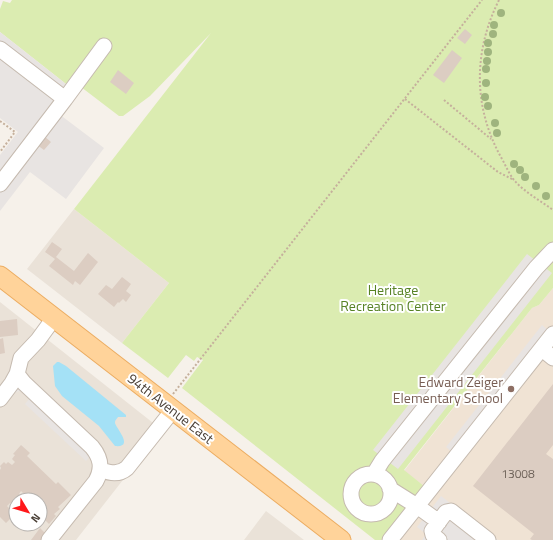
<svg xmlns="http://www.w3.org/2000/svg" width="553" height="540" font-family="'Titillium Web',sans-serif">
  <rect width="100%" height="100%" fill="#f6f1ea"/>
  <path fill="#eae2d8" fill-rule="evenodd" d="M74 209 169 283 122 343 27 269Z
    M0 302 162 430 76 540H0ZM16 500H40V524H16Z
    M266 511 304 540H244Z"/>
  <path fill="#f0e3d4" d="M553 288V540H381L424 486 404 471 532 308 539 305Z"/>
  <path fill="#dbecb1" d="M12 0H553V288L539 305 532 308 404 470 424 486 381 540H375L182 388 203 360 197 357 194 361 186 355 168 378 122 343 169 283 74 209 211 33 150 96 123 116H119L81 87 97 42 66 84 0 32V9L3 1 10 3Z"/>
  <path fill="#e8e4e2" d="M0 32 66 84 59 114 104 148 66 199 30 172 0 211V155L18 132 0 118Z
    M527 254 552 273 398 469 373 450Z
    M542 325 550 332 454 454 446 447Z
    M9 378 99 447 86 461 25 404 30 398 23 392 19 391 12 394 0 407V389Z
    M441 496 498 540H422L426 534 417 527Z"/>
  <path fill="#a4e1f6" d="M57 362H59L66 366 126 415V417H118C116 420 115 420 115 423 116 428 135 448 115 446L99 426 62 396 55 386 53 366Z"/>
  <path fill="#dccdc2" d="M465 29 472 35 465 44 457 38Z
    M452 50 462 58 444 83 433 75Z
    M118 70 134 83 126 94 110 82Z
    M44 136 51 142 44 150 37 145Z
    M52 242 62 249 56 257 74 271 88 253 98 262 80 285 75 281 73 285 49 266 55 259 45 252Z
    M122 277 131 284 126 291 131 295 126 302 123 299 119 303 118 302 114 307 98 294 106 285 112 289Z
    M17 319 18 335 0 337V321Z
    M3 338 5 353 0 354V339Z
    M553 384V445L546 454 553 459V540H532L530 539 534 534 473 486Z
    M21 445 30 453 27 456 56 484 58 482 71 495 58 507 60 509 54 514 56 516 49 524 40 515 43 512 40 510V500H30L21 491 19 494 20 495 12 504 10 503 7 506 15 514 6 523 0 517V470L1 468 0 466 4 462 6 464 8 462 12 465 15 462 12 459 15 455 13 454Z
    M40 528 46 534 41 540H31Z"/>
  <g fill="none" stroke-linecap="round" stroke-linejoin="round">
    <defs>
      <path id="minor" d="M0 49 65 99 0 184
        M65 99 104 46
        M542 349 553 358
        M17 374 24 383 92 447C101 458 103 468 96 481L49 540
        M0 399 12 383 17 374 21 358 38 340 54 318
        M101 470C110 473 119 475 127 468L173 410
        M351 494a20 20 0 1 1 40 0a20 20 0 1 1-40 0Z
        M374 474 382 461 536 268 553 250
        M439 522 417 506 553 334
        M390 540 417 506 390 489
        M439 540 433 535 432 531 446 512 451 511 488 540"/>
      <path id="major" d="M0 276 341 540"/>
    </defs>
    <use href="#minor" stroke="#c5baaf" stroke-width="17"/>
    <use href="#major" stroke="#ecad62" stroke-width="21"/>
    <path stroke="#c5b09c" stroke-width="2" stroke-dasharray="2 2" stroke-linecap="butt" d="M499 0C473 52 473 108 502 159 506 166 509 174 514 180 524 192 541 201 553 210
      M405 99 498 172 514 180
      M444 100 491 139
      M0 121 15 132 0 152
      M173 394 482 0"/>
    <use href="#minor" stroke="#fff" stroke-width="15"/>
    <use href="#major" stroke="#ffd39a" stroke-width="19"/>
  </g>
  <g fill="#9fb47e">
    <circle cx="501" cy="13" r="4"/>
    <circle cx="494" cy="25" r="4"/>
    <circle cx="493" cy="34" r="4"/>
    <circle cx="488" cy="43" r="4"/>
    <circle cx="488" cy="52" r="4"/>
    <circle cx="487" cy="61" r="4"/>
    <circle cx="486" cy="69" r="4"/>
    <circle cx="486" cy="83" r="4"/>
    <circle cx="485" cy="97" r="4"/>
    <circle cx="488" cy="106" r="4"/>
    <circle cx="495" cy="123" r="4"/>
    <circle cx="497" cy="133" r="4"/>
    <circle cx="514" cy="164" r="4"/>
    <circle cx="520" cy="170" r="4"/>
    <circle cx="525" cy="177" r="4"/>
    <circle cx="536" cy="186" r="4"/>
    <circle cx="546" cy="196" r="4"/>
  </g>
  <circle fill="#8d6e63" stroke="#fff" stroke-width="1.5" cx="511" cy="389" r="4"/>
  <g text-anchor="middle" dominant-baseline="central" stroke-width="4" stroke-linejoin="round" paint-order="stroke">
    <g font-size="12" fill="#6f635a">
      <text x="518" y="473">13008</text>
    </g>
    <g font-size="14" fill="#578225" stroke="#fff">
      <text x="393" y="289">Heritage<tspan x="393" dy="16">Recreation Center</tspan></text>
    </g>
    <g font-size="14" fill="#785e54" stroke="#fff" text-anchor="end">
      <text x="503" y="381">Edward Zeiger<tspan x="503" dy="16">Elementary School</tspan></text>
    </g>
    <g font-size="14" fill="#4b4037" stroke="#fff">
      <text transform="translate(171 408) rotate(38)">94th Avenue East</text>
    </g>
  </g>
  <g transform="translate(28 512) rotate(128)"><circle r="19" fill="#ffffff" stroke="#b7b3af"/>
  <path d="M0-3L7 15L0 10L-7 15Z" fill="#ff181a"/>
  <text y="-6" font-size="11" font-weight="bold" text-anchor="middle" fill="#4b4037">N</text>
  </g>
</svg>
